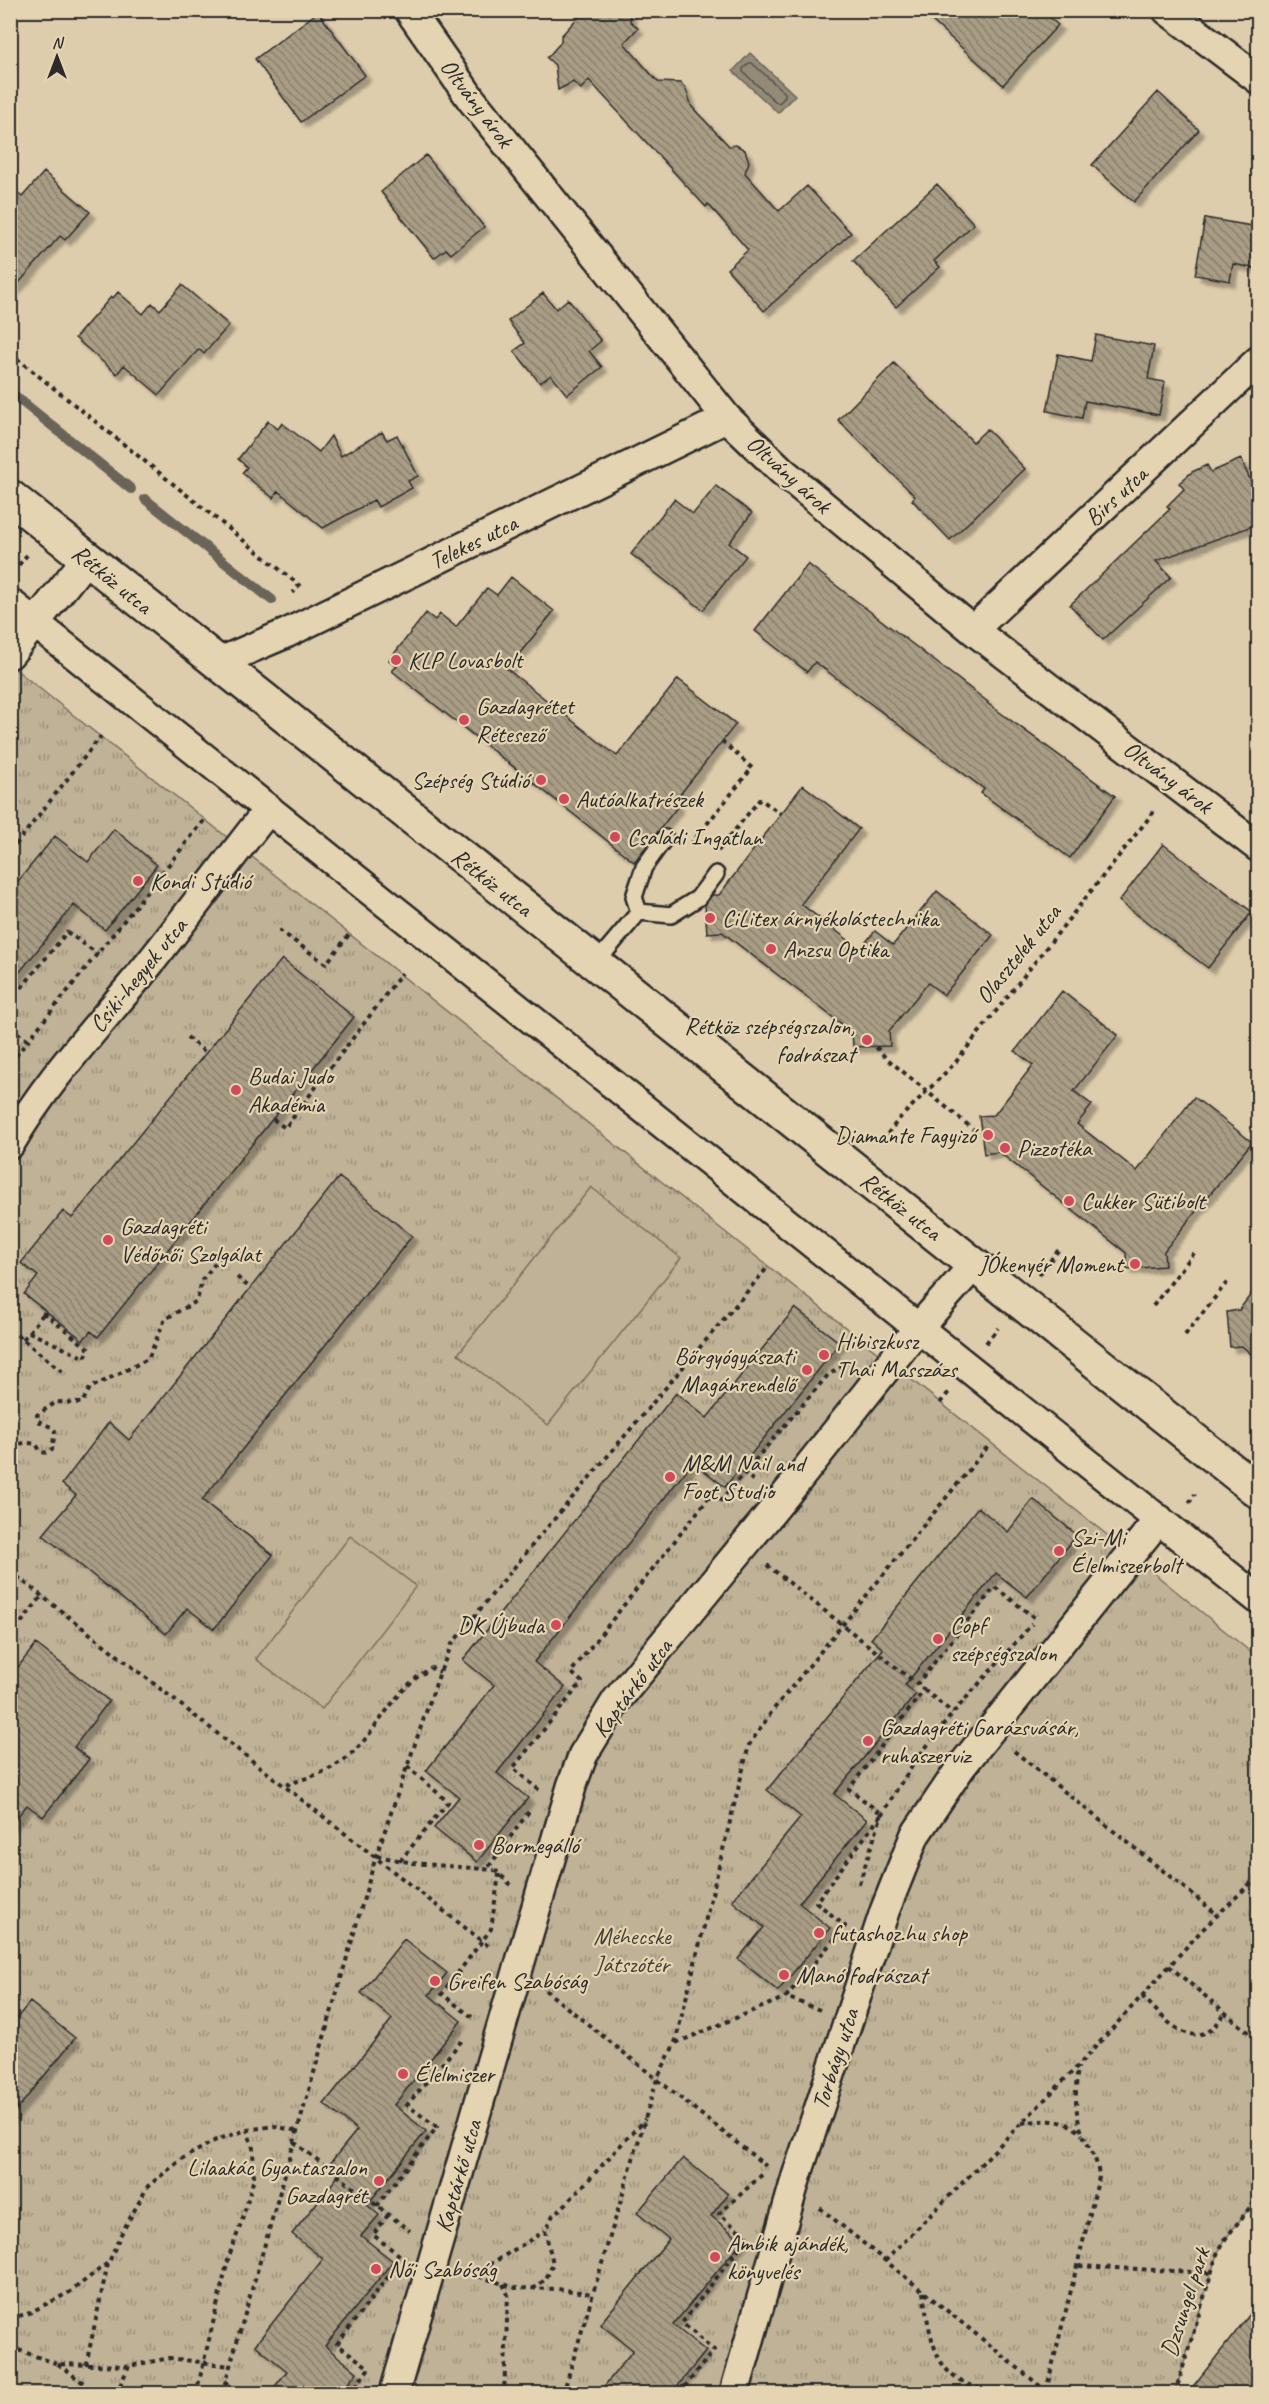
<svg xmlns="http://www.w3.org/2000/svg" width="1269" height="2404" font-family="Caveat,sans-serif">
  <defs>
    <pattern id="park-tufts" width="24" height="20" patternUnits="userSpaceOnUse" patternTransform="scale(1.5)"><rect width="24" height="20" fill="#c0b296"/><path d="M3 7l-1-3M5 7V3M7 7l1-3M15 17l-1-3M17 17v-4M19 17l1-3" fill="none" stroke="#9c917b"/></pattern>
    <pattern id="building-back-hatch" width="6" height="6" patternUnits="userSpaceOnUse" patternTransform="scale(1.5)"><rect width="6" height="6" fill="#a99d85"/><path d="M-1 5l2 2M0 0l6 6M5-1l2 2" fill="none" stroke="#8a806d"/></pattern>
    <filter id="shadow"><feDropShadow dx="5.5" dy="5.5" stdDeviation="1.5" flood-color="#0004"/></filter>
  </defs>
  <rect width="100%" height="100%" fill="#decdac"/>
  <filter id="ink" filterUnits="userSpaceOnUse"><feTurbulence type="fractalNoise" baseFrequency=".0167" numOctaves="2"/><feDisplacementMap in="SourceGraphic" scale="12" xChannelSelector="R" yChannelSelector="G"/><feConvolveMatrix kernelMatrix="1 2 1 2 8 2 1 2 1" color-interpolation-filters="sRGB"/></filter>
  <g filter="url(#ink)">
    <path fill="url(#park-tufts)" stroke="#766e60" stroke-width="1.5" d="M10 665 1106 1534 1258 1658V2197L1226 2238 1217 2254 1175 2393H11Z"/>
    <path fill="#c0b296" stroke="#766e60" stroke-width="1.5" d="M591 1187 681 1258 548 1425 458 1354Z
      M350 1536 416 1586 322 1709 256 1659Z"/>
    <path fill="#948a78" stroke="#6a6459" stroke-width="1.5" d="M750 53 795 95 778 113 733 71Z"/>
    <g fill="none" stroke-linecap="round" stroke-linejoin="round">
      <path stroke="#55514a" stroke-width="1.5" d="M749 63H752L785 93V97L779 103 776 102 743 72V69Z"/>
      <path stroke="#6a6459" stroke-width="10" d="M10 392 131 489
        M145 499 272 600"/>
    </g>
    <path fill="url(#building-back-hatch)" stroke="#2b2b2b" stroke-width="1.5" filter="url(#shadow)" d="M591 10H630V21L638 28 624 43 658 82 681 83 686 89 692 107 729 146 736 145 745 150 749 162 745 173 779 211 807 186 851 233 764 311 727 269 748 250 708 204 706 207 589 80 581 89 573 82 558 90 555 65 547 58 561 42V36L582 13Z
      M920 10H1042L1058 25 1003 85Z
      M318 12 365 75 301 122 255 59Z
      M1158 92 1199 130 1134 202 1092 165Z
      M426 155 484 227 451 254 446 249 434 258 381 192Z
      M44 172 90 212 65 240 60 236 10 293V187L22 197Z
      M937 184 974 224 934 261 940 267 896 307 853 261Z
      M1205 218 1258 227V269L1233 264 1230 281 1195 275Z
      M182 285 229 325 204 354 199 349 159 395 124 365 117 374 75 338 111 297 113 298 118 292 143 314 152 303 160 310Z
      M543 293 556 309 568 299 601 341 589 351 602 367 567 395 551 375 540 383 514 351 525 343 508 321Z
      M1096 335 1154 346 1148 379 1165 382 1159 415 1085 401 1082 418 1047 411 1058 354 1091 361Z
      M894 363 973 442 987 429 1025 469 950 540 912 500 915 496 838 420Z
      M268 421 278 429 282 423 319 452 331 436 341 456 382 432 387 440 397 435 418 476 408 481 412 488 378 507 374 500 323 528 278 491 273 498 242 473 247 467 238 459Z
      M1241 459 1258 498V524L1156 561 1171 577 1103 640 1070 605 1170 509 1167 506 1184 489 1179 483 1192 472 1207 465 1211 472Z
      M716 486 752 513 729 543 746 556 703 610 631 554 674 499 693 514Z
      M808 564 988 702 987 703 1115 796 1070 858 981 793 984 789 815 662 807 672 755 631Z
      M511 577 554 611 507 669 617 756 678 679 736 724 674 802 678 806 634 862 392 671 397 666 389 660 426 613 435 620 440 614 456 627 487 588 497 595Z
      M803 785 859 829 801 904 860 949 875 931 893 945 937 891 993 935 944 995 928 983 889 1031 890 1046 853 1047 852 1032 722 932 707 933 705 905 712 895H719Z
      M114 829 157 865 105 930 74 905 10 984V891L55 836 88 862Z
      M1163 844 1252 912 1208 968 1119 901Z
      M282 959 354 1017 98 1337 91 1331 83 1340 24 1294 38 1276 21 1263 63 1211 72 1218Z
      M1062 991 1118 1035 1074 1091 1092 1105 1077 1124 1137 1171 1194 1097 1252 1142 1164 1251 1165 1266 1127 1269 1126 1253 999 1152 984 1154 979 1116 994 1115 1033 1065 1015 1051Z
      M339 1177 412 1236 202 1500 273 1555 214 1629 187 1608 166 1634 43 1535 76 1495 62 1484 109 1422 129 1440Z
      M1258 1285V1360L1242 1346 1230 1347 1227 1312 1239 1310Z
      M795 1308 840 1343 725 1487 693 1462 534 1662 565 1687 497 1773 528 1798 477 1862 434 1828 459 1797 426 1771 494 1685 463 1660 676 1393 707 1418Z
      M1033 1499 1077 1535 1027 1597 996 1573 905 1685 916 1694 834 1794 867 1820 799 1903 830 1928 778 1991 738 1959 764 1927 732 1901 801 1817 767 1790 883 1649 871 1639 978 1507 1008 1532Z
      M36 1644 109 1701 74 1747 89 1759 43 1817 27 1805 10 1826V1677Z
      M404 1939 447 1973 429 1995 461 2021 394 2105 426 2131 367 2205 379 2215 361 2236 393 2261 325 2346 357 2372 340 2394H269L287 2371 255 2345 323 2259 292 2234 342 2171 331 2162 357 2130 324 2104 392 2019 361 1993Z
      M30 2002 75 2038 10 2118V2026Z
      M683 2158 728 2194 711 2216 742 2241 673 2325 706 2351 671 2394H598L633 2350 600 2324 669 2239 637 2213Z
      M1258 2304V2394H1187Z"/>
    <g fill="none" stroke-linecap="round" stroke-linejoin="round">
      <defs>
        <path id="service" d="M639 912 671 915 698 898 716 874
          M595 964 639 912 634 897 644 867 665 838"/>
        <path id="minor" d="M409 10 471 99 727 418 782 471 973 630 1258 847
          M1167 10 1258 79
          M10 603 1258 1599
          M973 630 1258 361
          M10 654 87 558
          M217 663 287 633 727 418
          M10 1144C48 1078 101 1023 149 964 190 913 228 860 269 809
          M394 2394 572 1785 583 1755 616 1701 797 1481 919 1327 974 1265
          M734 2394 796 2178 885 1910 915 1835 961 1767 1159 1519"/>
        <path id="tertiary" d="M10 497 1258 1491"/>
      </defs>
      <use href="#service" stroke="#2b2b2b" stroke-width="20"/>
      <use href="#minor" stroke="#2b2b2b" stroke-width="33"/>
      <use href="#tertiary" stroke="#2b2b2b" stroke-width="38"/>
      <path stroke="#2b2b2b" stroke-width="4" stroke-dasharray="4.5 4.5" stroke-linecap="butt" d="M10 353 299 585 293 593
        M13 572 27 555
        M690 845 752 768 722 741
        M718 851 760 799 781 814
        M10 852 101 736
        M279 930 326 964 351 932
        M10 1002 67 932 98 954
        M10 1027 27 1040
        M187 1037 206 1053
        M876 1047 885 1057 979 1134
        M10 1063 206 818
        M273 1119 285 1128 402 973
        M882 1141 899 1119 955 1063 1156 809
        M1039 1275 1060 1248
        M237 1277 251 1289
        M1153 1306 1194 1253
        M10 1329 63 1372
        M29 1332 44 1313
        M1185 1335 1229 1280
        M23 1339 29 1332 85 1358 89 1349 44 1313 46 1310
        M986 1343 998 1328
        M940 1403 949 1392
        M743 1472 755 1482
        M10 1484 16 1471 12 1452C18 1442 25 1442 36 1444L41 1452 48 1453 52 1450 55 1431 51 1427 38 1421 37 1415 56 1402 82 1403 90 1388 148 1359 165 1319 197 1301 202 1280 224 1252
        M1189 1503 1195 1494
        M767 1565 917 1684
        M10 1571 491 1948
        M10 1637 42 1596
        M924 1690 953 1713
        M1014 1751 1218 1915
        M286 1785C302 1779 320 1775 334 1766 376 1743 389 1689 432 1668L440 1672
        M539 1790 513 1768 582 1682 571 1672 711 1495 719 1502 828 1375 848 1363
        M377 1856 413 1863 494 1870
        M400 1861 448 1802 407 1766
        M859 1884 882 1814 899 1786 919 1756 953 1713 1032 1624
        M511 1885 490 1865 530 1810
        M1169 1966 1258 2040
        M545 1990 766 2166
        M1142 1996C1159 2012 1183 2046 1209 2031 1215 2028 1221 2018 1225 2013
        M820 2010 786 1997 845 1926 816 1902 882 1814 849 1789 924 1690 917 1684 995 1587 1036 1619
        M472 2017 442 1994 491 1929 499 1874
        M676 2043 786 1997
        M1022 2123C1043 2120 1067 2117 1082 2135
        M294 2142 410 2231
        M377 2206 437 2127 407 2105 464 2038
        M820 2208 1050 2394
        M388 2215 373 2235 402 2257
        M747 2237 719 2214 765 2172
        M885 2261 1079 2065 1202 1930 1258 1876
        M1079 2266 1211 2273
        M462 2271 516 2288 558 2289 593 2294
        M474 2274 545 2231
        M503 2284 508 2295 504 2394
        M533 2289 546 2279 553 2263 545 2231 553 2215 567 2203 645 2119
        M923 2292C927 2316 931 2356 950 2373 960 2384 979 2388 993 2394
        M10 2318 27 2314 70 2292 109 2262 120 2236 148 2186 182 2159 216 2140 247 2130 274 2126 297 2131
        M10 2347 58 2364 129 2366 170 2358 230 2366
        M58 2364 98 2394
        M86 2365 108 2263
        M225 2381 241 2394
        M1046 2391 1099 2177C1097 2158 1092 2153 1084 2137 1074 2116 1075 2089 1078 2067
        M116 2394 129 2366
        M196 2394 229 2256 241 2224 254 2178 253 2148 247 2130
        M222 2394 376 1856 440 1672 452 1644 534 1543 768 1267
        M350 2394 369 2368 337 2344 397 2265
        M563 2394 657 2079 675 2043 749 1745 773 1710 990 1444
        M679 2394 714 2350 682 2323 743 2243
        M1036 2394 1038 2384
        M1175 2394 1217 2254 1226 2238 1258 2197"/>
      <use href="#service" stroke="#e5d4b1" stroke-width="15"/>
      <use href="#minor" stroke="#e5d4b1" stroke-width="28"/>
      <use href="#tertiary" stroke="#e5d4b1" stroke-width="33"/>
    </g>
  </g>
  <g fill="#d1495b" stroke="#e5d4b1" stroke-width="2">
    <circle cx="396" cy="660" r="6"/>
    <circle cx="464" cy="720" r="6"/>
    <circle cx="541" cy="780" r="6"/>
    <circle cx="564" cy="799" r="6"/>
    <circle cx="615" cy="837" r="6"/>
    <circle cx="138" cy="881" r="6"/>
    <circle cx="710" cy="918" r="6"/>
    <circle cx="771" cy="949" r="6"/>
    <circle cx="867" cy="1040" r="6"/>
    <circle cx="236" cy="1090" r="6"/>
    <circle cx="988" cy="1135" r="6"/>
    <circle cx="1005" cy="1148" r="6"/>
    <circle cx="1069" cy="1201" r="6"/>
    <circle cx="108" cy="1240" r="6"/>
    <circle cx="1135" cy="1264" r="6"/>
    <circle cx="824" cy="1355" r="6"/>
    <circle cx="807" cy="1370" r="6"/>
    <circle cx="670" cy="1477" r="6"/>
    <circle cx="1059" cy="1551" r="6"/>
    <circle cx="556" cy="1625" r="6"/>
    <circle cx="938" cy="1639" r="6"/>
    <circle cx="868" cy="1741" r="6"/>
    <circle cx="479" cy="1845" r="6"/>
    <circle cx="819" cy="1933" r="6"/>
    <circle cx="784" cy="1975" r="6"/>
    <circle cx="435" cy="1981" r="6"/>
    <circle cx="403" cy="2074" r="6"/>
    <circle cx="379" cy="2181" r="6"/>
    <circle cx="715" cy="2257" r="6"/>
    <circle cx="376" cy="2269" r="6"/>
  </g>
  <g text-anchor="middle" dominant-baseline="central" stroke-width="4.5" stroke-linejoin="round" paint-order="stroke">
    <g font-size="24" fill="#2b2b2b" stroke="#e5d4b1">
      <text transform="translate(477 103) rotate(53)">Oltvány árok</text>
      <text transform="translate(789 474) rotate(42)">Oltvány árok</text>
      <text transform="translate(1116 496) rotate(-43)">Birs utca</text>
      <text transform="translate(473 542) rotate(-26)">Telekes utca</text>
      <text transform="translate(112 579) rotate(39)">Rétköz utca</text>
      <text transform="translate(1168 777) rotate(37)">Oltvány árok</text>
      <text transform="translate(492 882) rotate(38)">Rétköz utca</text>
      <text transform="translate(1018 954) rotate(-51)">Olasztelek utca</text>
      <text transform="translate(138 975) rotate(-51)">Csiki-hegyek utca</text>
      <text transform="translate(901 1206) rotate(38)">Rétköz utca</text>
      <text transform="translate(632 1688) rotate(-53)">Kaptárkő utca</text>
      <text transform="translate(835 2059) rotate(-72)">Torbágy utca</text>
      <text transform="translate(458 2176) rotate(-74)">Kaptárkő utca</text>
      <text transform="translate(1185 2302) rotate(-72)">Dzsungel park</text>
    </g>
    <g font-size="24" fill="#2b2b2b" stroke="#e5d4b1" text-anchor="start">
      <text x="408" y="660">KLP Lovasbolt</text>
      <text x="476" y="706">Gazdagrétet<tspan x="476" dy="28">Rétesező</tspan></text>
      <text x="529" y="780" text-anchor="end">Szépség Stúdió</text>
      <text x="576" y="799">Autóalkatrészek</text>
      <text x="627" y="837">Családi Ingatlan</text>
      <text x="150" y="881">Kondi Stúdió</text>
      <text x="722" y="918">CiLitex árnyékolástechnika</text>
      <text x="783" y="949">Anzsu Optika</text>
      <text x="855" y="1026" text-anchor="end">Rétköz szépségszalon,<tspan x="855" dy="28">fodrászat</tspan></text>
      <text x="248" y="1076">Budai Judo<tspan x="248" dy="28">Akadémia</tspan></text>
      <text x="976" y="1135" text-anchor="end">Diamante Fagyizó</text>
      <text x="1017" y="1148">Pizzotéka</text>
      <text x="1081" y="1201">Cukker Sütibolt</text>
      <text x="120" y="1226">Gazdagréti<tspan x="120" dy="28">Védőnői Szolgálat</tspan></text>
      <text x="1123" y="1264" text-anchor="end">JÓkenyér Moment</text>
      <text x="836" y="1341">Hibiszkusz<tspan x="836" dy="28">Thai Masszázs</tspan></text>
      <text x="795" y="1356" text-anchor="end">Bőrgyógyászati<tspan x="795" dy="28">Magánrendelő</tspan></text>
      <text x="682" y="1463">M&amp;M Nail and<tspan x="682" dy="28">Foot Studio</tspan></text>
      <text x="1071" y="1537">Szi-Mi<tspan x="1071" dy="28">Élelmiszerbolt</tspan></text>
      <text x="544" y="1625" text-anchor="end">DK Újbuda</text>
      <text x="950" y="1625">Copf<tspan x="950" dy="28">szépségszalon</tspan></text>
      <text x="880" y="1727">Gazdagréti Garázsvásár,<tspan x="880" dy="28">ruhaszerviz</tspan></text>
      <text x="491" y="1845">Bormegálló</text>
      <text x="831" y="1933">futashoz.hu shop</text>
      <text x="796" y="1975">Manó fodrászat</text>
      <text x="447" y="1981">Greifen Szabóság</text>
      <text x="415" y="2074">Élelmiszer</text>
      <text x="367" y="2167" text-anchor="end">Lilaakác Gyantaszalon<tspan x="367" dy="28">Gazdagrét</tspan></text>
      <text x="727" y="2243">Ambik ajándék,<tspan x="727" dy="28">könyvelés</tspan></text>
      <text x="388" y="2269">Női Szabóság</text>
    </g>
    <g font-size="24" fill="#413f3b" stroke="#e5d4b1">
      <text x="632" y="1936">Méhecske<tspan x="632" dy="28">Játszótér</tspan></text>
    </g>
  </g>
  <rect width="1269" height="2404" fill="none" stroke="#e5d4b1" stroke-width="36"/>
  <rect x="18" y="18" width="1233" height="2368" fill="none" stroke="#2b2b2b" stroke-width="2" filter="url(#ink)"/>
  <g transform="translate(57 57)" stroke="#e5d4b1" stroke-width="4.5" paint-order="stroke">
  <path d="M0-4.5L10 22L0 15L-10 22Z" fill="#2b2b2b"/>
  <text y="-9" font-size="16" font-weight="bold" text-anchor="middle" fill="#2b2b2b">N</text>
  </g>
</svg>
